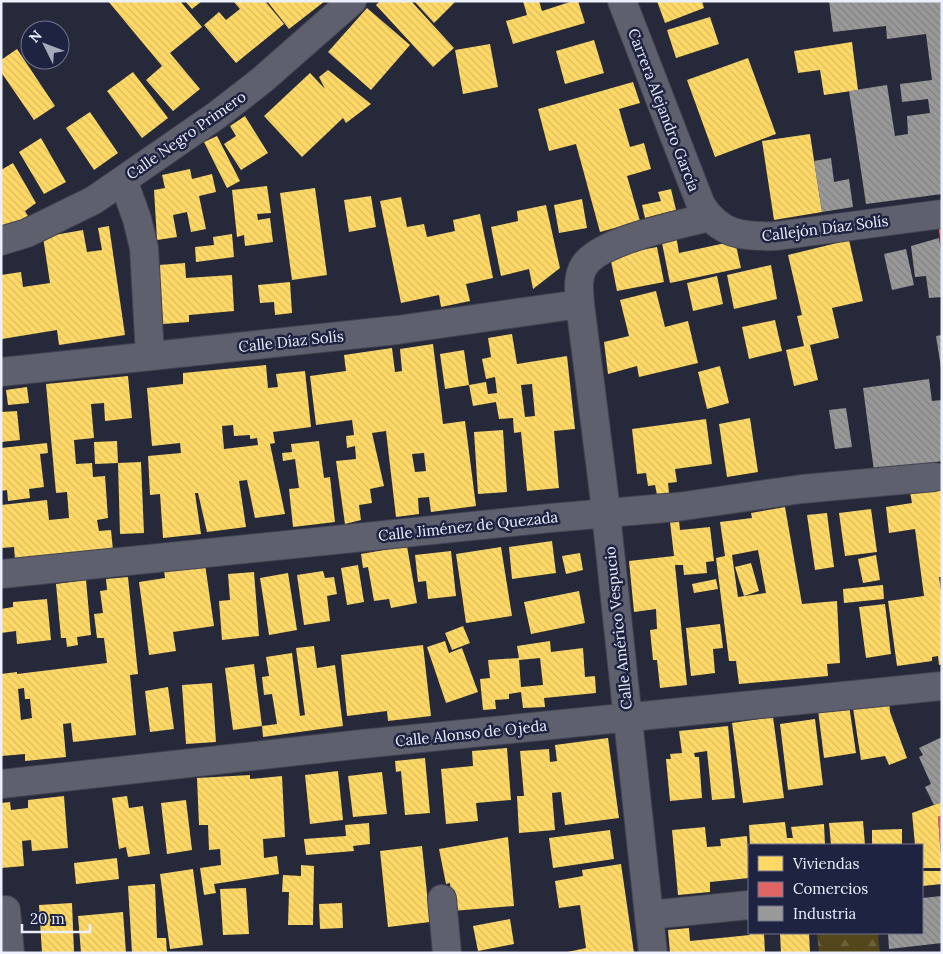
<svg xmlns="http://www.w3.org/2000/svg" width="943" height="954" font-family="Lora,serif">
  <defs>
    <pattern id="forest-firs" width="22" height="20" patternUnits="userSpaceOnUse" patternTransform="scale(1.25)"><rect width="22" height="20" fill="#52461a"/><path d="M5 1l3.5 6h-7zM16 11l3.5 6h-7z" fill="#6b613c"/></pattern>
    <pattern id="homes-back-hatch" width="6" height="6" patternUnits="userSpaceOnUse" patternTransform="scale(1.25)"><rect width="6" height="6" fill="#ffd966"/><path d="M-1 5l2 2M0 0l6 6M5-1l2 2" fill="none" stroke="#dabc61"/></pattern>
    <pattern id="shops-back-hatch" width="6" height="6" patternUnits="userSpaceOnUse" patternTransform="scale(1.25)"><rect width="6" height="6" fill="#e06666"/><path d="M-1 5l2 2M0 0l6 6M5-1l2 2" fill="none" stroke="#b25d5e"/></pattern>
    <pattern id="industry-back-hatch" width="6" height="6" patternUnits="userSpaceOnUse" patternTransform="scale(1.25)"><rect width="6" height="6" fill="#999"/><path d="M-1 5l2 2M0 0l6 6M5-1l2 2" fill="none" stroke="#808182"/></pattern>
  </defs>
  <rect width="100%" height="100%" fill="#26293a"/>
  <path fill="url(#forest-firs)" d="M817 933H878L880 953H819Z"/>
  <path fill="url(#homes-back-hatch)" fill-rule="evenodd" d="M108 1H180L202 27 170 53 200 89 173 111 146 80 162 66Z
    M185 1H202L192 9Z
    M233 1H265L284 24 236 63 204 25 219 12 226 20 240 9Z
    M267 1H325L289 29Z
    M380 1H411L454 48 433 67 376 5Z
    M414 1H456L434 23Z
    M523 1H539L542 11 573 1H578L585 23 513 44 506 21 527 15Z
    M657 1H702L704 8 665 23Z
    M367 8 410 45 371 90 328 52Z
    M710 17 719 44 676 58 667 30Z
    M594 40 604 73 565 84 556 51Z
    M852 42 858 90 824 95 820 70 798 73 794 51Z
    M490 44 498 87 463 94 455 50Z
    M17 49 55 106 34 120 1 72V60Z
    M748 58 776 134 715 157 687 80Z
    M328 70 371 104 346 123 343 118 302 157 264 116 310 73 325 89 319 77Z
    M133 72 168 118 142 138 107 91Z
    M633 82 640 103 619 109 630 147 644 143 651 169 627 176 640 221 600 232 576 144 549 151 538 109Z
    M90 112 118 153 94 170 66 128Z
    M245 116 268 153 241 170 224 144 236 136 230 126Z
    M810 134 822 212 774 220 762 141Z
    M217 136 240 181 227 188 204 142Z
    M41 138 66 182 44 194 19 152Z
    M13 163 36 203 25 211 28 216 1 232V170Z
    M190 169 192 179 212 174 216 192 199 196 206 229 191 232 187 212 173 215 177 237 157 240 154 190 165 188 162 175Z
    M267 186 271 213 257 214 258 220 270 218 273 242 245 246 244 235 237 237 232 190Z
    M315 188 327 275 292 280 280 193Z
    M671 189 676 210 645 218 642 205 661 201 658 192Z
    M371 196 376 227 349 232 344 200Z
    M401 197 407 227 424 224 427 237 455 231 453 220 480 214 493 278 466 284 470 301 441 307 439 295 401 303 380 201Z
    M582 199 587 228 559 233 554 205Z
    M546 205 560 268 533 289 529 269 501 276 491 227 518 221 517 211Z
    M109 226 125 335 59 345 57 330 2 339 1 275 21 272 23 287 50 283 43 237 83 230 87 252 102 250 98 228Z
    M232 234 234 257 196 262 195 247 214 245 213 237Z
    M676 235 679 253 735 241 741 268 670 283 661 238Z
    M849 240 863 301 832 308 839 338 810 345 818 380 794 386 786 350 804 346 797 316 802 315 788 255Z
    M657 247 664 282 617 291 610 256Z
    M185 263 186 278 232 275 234 311 189 315V322L163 324 159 265Z
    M771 265 777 299 734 309 727 275Z
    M717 276 723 304 693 311 687 283Z
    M290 282 292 313 275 315 274 302 260 303 258 285Z
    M656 291 665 327 688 321 698 363 639 377 637 366 608 374 604 342 629 336 620 300Z
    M775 320 782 351 749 359 742 327Z
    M512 334 517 364 567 356 575 429 554 431 559 488 527 491 521 432 514 433 513 418 499 419 496 402 473 406 469 385 486 382 488 394 497 393 495 377 486 379 482 359 491 357 488 338ZM532 384 535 416 525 417 521 385Z
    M433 344 443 424 465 421 476 506 431 512 429 497 418 498 419 514 396 517 386 431 372 433 384 486 370 489 372 503 359 505 361 520 345 524 336 461 356 459 355 446 347 448 346 436 354 435 352 420 316 425 310 376 346 371 344 355 392 348 395 372 402 371 400 349ZM424 453 426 471 415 472 412 454Z
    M464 350 469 385 445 389 440 354Z
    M266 365 268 388 278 387 276 374 305 371 311 427 273 432 275 443 270 444 285 514 255 518 247 480 239 481 246 527 207 532 198 493H195L201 534 163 538 160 494 150 495 148 456 181 453 180 443 152 446 147 388 183 384V373ZM233 425 234 436 250 435V439L257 438 258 445 224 449 222 426Z
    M720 366 729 403 707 409 698 372Z
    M128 376 132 418 105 421 104 403 91 404 94 438 74 440 76 464 92 463 93 477 105 476 108 518 97 520 99 531 111 530 113 550 15 559 14 547 1 548V505L47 500 49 520 69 518 67 492 56 493 46 384Z
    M27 387 29 403 8 405 6 390Z
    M17 411 20 440 1 442V412Z
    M750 418 758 472 727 477 719 424Z
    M706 419 712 464 675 469 677 482 668 483 669 493 657 495 655 485 648 486 646 473 637 474 632 429Z
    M503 430 507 492 478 494 474 432Z
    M117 441 118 463 95 464 94 442Z
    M319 441 324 478 330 477 335 522 293 527 289 489 299 488 295 459 283 461 282 453 292 452 291 444Z
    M47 443 48 453 40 454 44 487 29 489 30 498 8 501 7 490 1 491V448Z
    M141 462 144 533 120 534 118 463Z
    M940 487 942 499V577H939L942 598V664L939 665 938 656 932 657V661L897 666 888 601 924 596 915 529 889 533 886 507 912 503 910 492Z
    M785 507 802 604 837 601 840 663 827 664 828 676 739 684 736 661H729L716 558 725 556 720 522 752 518 751 513ZM758 550 766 593 738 597 732 555Z
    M871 509 877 552 845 556 839 513Z
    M827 513 834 567 815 570 807 515Z
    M679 521 680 530 710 527 714 561 706 562 707 573 684 575 683 565H675L687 685 660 688 657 660H653L650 630 657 629 656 609 634 612 629 561 674 556 670 522Z
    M552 541 556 573 512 579 509 547Z
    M407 546 417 603 391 608 389 599 374 601 368 567 363 568 361 554Z
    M501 547 512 616 466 623 456 554Z
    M451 551 456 596 428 599 426 581 418 582 415 555Z
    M580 553 583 570 566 574 562 556Z
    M876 555 880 580 863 583 858 559Z
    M751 563 759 591 744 596 735 567Z
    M205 564 214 626 173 632 176 651 149 655 139 582 165 578 164 570Z
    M358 565 364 602 347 605 341 568Z
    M323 571 325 578 334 577 337 594 327 596 330 621 304 625 297 575Z
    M254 572 259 636 222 640 219 601 230 600 228 574Z
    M288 573 297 630 269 635 260 578Z
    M128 577 138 674 130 675 136 735 73 742 71 723 63 724 66 757 25 761V754L1 756V674L17 672V674L107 663 104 638H97L94 614 103 613 100 591 107 590 106 579ZM24 688 25 699H30L32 718 21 720 18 689Z
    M716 579 718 589 694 593 692 584Z
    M86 580 91 635 77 637 78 645 67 647 66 638H61L56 584Z
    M883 585 884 599 844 603 843 589Z
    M579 591 585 623 531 634 524 602Z
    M47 599 51 640 17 644 16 631 1 633V609L13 607V602Z
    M885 604 891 654 866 658 859 607Z
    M720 624 723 648 713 649 715 673 691 676 686 628Z
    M463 626 470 643 452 650 445 633Z
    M445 641 449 653 462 648 478 692 446 703 427 647Z
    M550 641 551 652 583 648 585 677 595 676 596 693 544 698 545 707 523 708 521 692 509 694V699L495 700 496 709 483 710 480 679 490 678 488 660 519 658 517 646ZM540 658 543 685 521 687 519 660Z
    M423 645 431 716 388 721 387 711 347 716 341 655Z
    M314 646 317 668 335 665 343 726 263 737 262 726 277 724 272 694 264 695 262 677 269 676 266 657 292 653 300 716 305 715 296 648Z
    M254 664 262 726 233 730 225 668Z
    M212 683 216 742 186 744 182 685Z
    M168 687 174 729 150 732 145 691Z
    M889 702 890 712 907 758 889 765 885 756 861 760 853 708Z
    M849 705 856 753 824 758 818 710Z
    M773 717 784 798 743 803 732 723Z
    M815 719 823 785 788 790 780 724Z
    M728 726 735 798 712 800 707 751 694 753 695 757H699L702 798 670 801 666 759H671L670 754 682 753 679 731Z
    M608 738 619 818 565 825 561 792 552 793 555 830 519 833 517 796H524L520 751 549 749 550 762 557 761 555 745Z
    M507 748 511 800 476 803 478 821 446 824 441 769 473 766 472 751Z
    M425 758 430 813 405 815 401 771 396 772 395 761Z
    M338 771 343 820 310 824 305 775Z
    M382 772 387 814 353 817 348 776Z
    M250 775V779L282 776 285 837 263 839 264 858 277 856 279 874 214 884 216 893 204 895 200 868 221 865 220 849 209 850 208 825H199L197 778Z
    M64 796 68 848 32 851 31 840 22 841 24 866 1 868V803L10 802 11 810 28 808V800Z
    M127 796 129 808 143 806 150 854 128 857 126 847 119 849 112 798Z
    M186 800 192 850 167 854 161 803Z
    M942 802V815L938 817 942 868H922V845H915L912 813Z
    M863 821 865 845H831L829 823Z
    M785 822 787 838H793L791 827 824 824 825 845H750L749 825Z
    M369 823 370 844 353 846 354 851 306 855 304 839 346 836 345 825Z
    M705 827 707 847 721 846 720 839 747 836 749 878 710 882V892L678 895 672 830Z
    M902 829V845H872V830Z
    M610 830 614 859 553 868 549 838Z
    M508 837 514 906 452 911 450 883 446 884 439 849Z
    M422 846 430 922 388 927 380 851Z
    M117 858 119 879 76 884 74 863Z
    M621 864 634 953H563L586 948 580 905 559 908 555 881 583 876 582 870Z
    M301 865 314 866 313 925H288L289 892H282L283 875 301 876Z
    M193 869 203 945 170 949 160 874Z
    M922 871H942V884L922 886Z
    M155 884 157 938H166L167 953H132L128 886Z
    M246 888 249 934 223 935 220 889Z
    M72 903 74 952 42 953 39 905Z
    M342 903 343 928 320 929 319 904Z
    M123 912 126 953H81L78 916Z
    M510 919 514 944 478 951 473 926Z
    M689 928 690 941 750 935 749 933H764L765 953H670L668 930Z
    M780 933H809L810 953H781Z"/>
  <path fill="url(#shops-back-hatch)" d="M938 224H942V247H941Z
    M942 815V844H940L938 817Z"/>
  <path fill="url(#industry-back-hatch)" d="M829 1H942V194L866 204 849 91 887 85 895 136 908 134 907 116 930 113 928 99 902 102 900 84 932 80 926 34 887 39 886 26 833 32Z
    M831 158 834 182 849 179 853 207 822 212 814 161Z
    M939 238 942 255V297L929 298 926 276 915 277 911 246Z
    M906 249 914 285 892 290 884 254Z
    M942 335V368H941L936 336Z
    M929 379 932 401 942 400V461L874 471 863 388Z
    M846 408 852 447 835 449 829 410Z
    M942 737V802L934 805 925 787 931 784 919 757 923 755 919 748Z
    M942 896V943L889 949 888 933H922V898Z"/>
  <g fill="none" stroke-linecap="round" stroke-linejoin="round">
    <defs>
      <path id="street" d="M622 1 701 205C720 235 743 237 776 236L942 214
        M123 180 137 219 144 248 150 356
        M1 241 27 233 94 200 217 115 262 80 352 1
        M1 372 397 330 580 304
        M1 574 551 518 677 507 802 489 934 477
        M1 784 362 744 942 686
        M442 899 447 953
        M6 910 10 953
        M649 915 749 905
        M653 953 603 486 580 304C579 291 577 277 584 266 600 240 679 225 709 217"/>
    </defs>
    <use href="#street" stroke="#414351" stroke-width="30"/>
    <use href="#street" stroke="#5e606d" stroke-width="28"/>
  </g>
  <g text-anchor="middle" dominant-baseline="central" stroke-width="5" stroke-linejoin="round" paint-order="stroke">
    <g font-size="15" fill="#eceffc" stroke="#1e2342">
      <text transform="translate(664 110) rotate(69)">Carrera Alejandro García</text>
      <text transform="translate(186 135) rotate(-35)">Calle Negro Primero</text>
      <text transform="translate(825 228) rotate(-7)">Callejón Díaz Solís</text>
      <text transform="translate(291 341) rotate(-6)">Calle Díaz Solís</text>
      <text transform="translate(468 526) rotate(-6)">Calle Jiménez de Quezada</text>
      <text transform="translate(618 628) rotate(-96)">Calle Américo Vespucio</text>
      <text transform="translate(471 733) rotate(-6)">Calle Alonso de Ojeda</text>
    </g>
  </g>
  <rect width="943" height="954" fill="none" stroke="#eceffc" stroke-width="5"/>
  <rect x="748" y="844" width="175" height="90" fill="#1e2342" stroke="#70758c"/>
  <rect x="758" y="856" width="25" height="15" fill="#ffd966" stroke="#70758c"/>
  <text x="793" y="869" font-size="15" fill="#eceffc">Viviendas</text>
  <rect x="758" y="882" width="25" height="15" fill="#e06666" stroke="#70758c"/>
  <text x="793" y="894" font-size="15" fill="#eceffc">Comercios</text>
  <rect x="758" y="906" width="25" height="15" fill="#999999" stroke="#70758c"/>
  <text x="793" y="919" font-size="15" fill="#eceffc">Industria</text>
  <g transform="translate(45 45) rotate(312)"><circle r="24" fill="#1e2342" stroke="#70758c"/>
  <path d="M0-4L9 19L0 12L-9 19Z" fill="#a7aab8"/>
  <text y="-8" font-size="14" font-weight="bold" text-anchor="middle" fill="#eceffc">N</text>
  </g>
  <path d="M22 924v8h68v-8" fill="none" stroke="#eceffc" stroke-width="2.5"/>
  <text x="30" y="924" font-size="15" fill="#eceffc" stroke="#1e2342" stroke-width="4" paint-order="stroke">20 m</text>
</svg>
